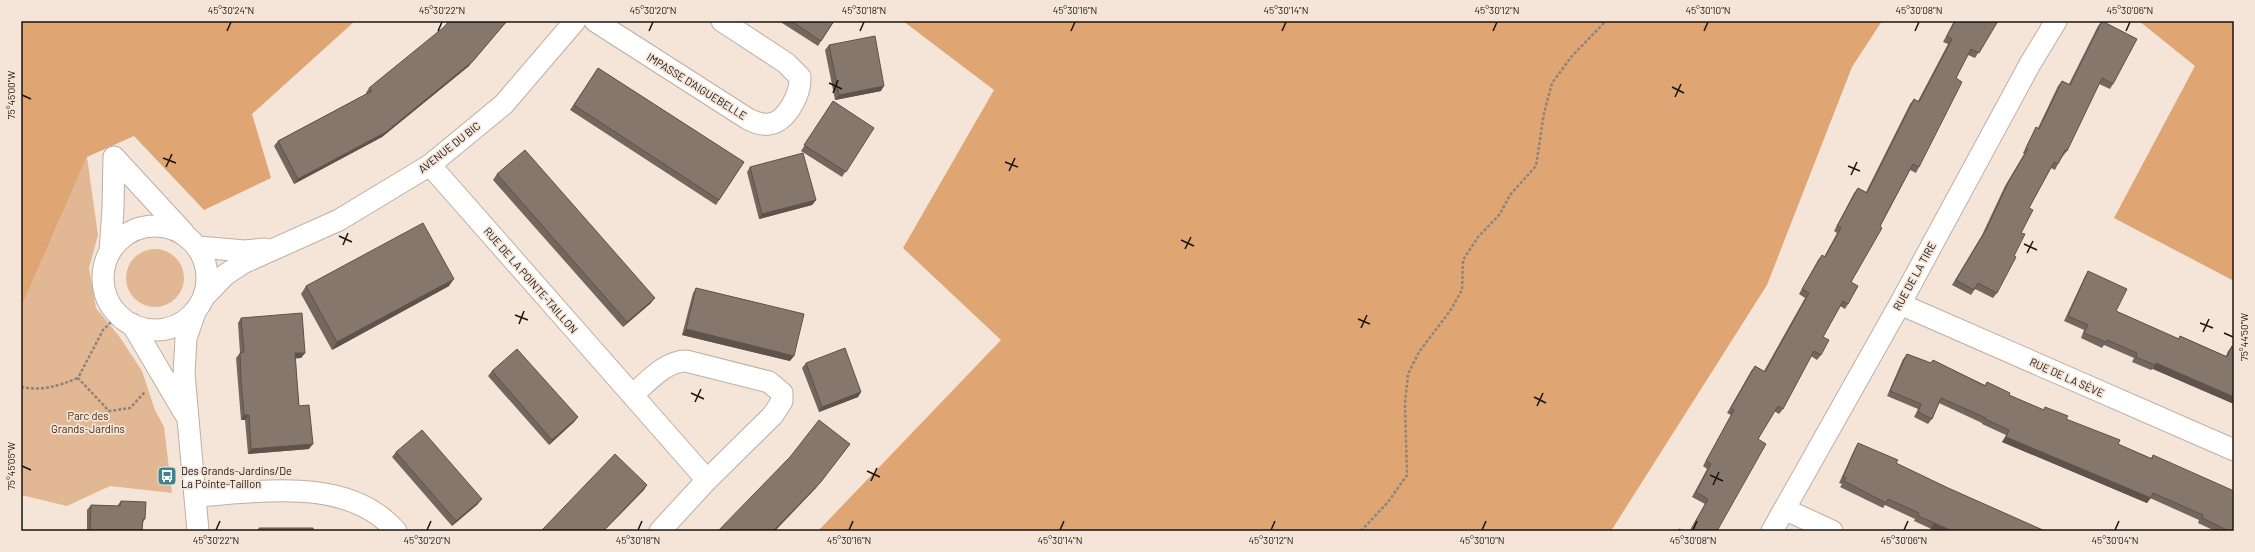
<svg xmlns="http://www.w3.org/2000/svg" width="2255" height="552" font-family="Barlow,sans-serif">
  <rect width="100%" height="100%" fill="#f4e5d8"/>
  <path fill="#e1b794" d="M87 157 98 235 89 268 96 308 119 336 142 371 155 410 164 427 172 493 110 486 67 506 21 495V308Z
    M126 278a29 29 0 1 1 58 0a29 29 0 1 1-58 0Z"/>
  <path fill="#dfa573" d="M21 21H355L252 114 271 178 204 210 134 136 87 157 21 308Z
    M903 21H1882L1852 67 1767 285 1611 531H818L1001 340 903 248 994 90Z
    M2139 21H2234V281L2114 218 2195 66Z"/>
  <g fill="none" stroke-linecap="round" stroke-linejoin="round">
    <defs>
      <path id="minor" d="M595 21 748 119C754 122 762 125 769 124 787 122 801 93 800 77L786 63 722 21
        M114 157 184 233
        M430 165 707 480
        M103 278a52 52 0 1 1 104 0a52 52 0 1 1-104 0Z
        M198 247 245 251 265 249
        M110 252 113 209 114 157
        M204 297 225 275 243 263 339 220 430 165 504 104 575 21
        M1900 304 2234 450
        M195 312 186 338 184 374 198 531
        M132 324 185 414
        M632 395C648 382 665 361 686 361L769 382 782 393V401L773 415 707 480 660 531
        M196 496C261 492 348 476 396 531
        M1784 509 1832 531
        M1772 531 1900 304 2030 64 2056 21"/>
    </defs>
    <use href="#minor" stroke="#bdafa3" stroke-width="23"/>
    <path stroke="#8e847b" stroke-width="2.5" stroke-dasharray="3 2" stroke-linecap="butt" d="M111 322 103 330 78 378 109 411 130 408 145 392
      M21 387C43 391 58 386 78 378
      M1361 531 1388 502 1407 475 1405 404 1408 374 1419 352 1450 311 1462 290 1463 260 1478 237 1500 214 1510 195 1536 166 1544 113 1552 83 1572 56 1606 21"/>
    <use href="#minor" stroke="#fff" stroke-width="21"/>
  </g>
  <path fill="#72665d" d="M779 21H834L818 46Z
    M1954 21H1998L1975 58 1968 55 1956 78 1919 167 1916 173 1910 170 1851 282 1848 304 1845 309 1840 306 1823 337 1821 355 1817 360 1811 356 1783 409 1779 414 1774 411 1758 439 1717 531H1690L1705 504 1692 497 1707 469 1703 466 1731 415 1727 413 1751 371 1755 366 1764 371 1805 298 1799 294 1818 260 1822 255 1824 257 1837 233 1834 231 1854 193 1858 188 1866 192 1910 104 1914 99 1918 101 1948 44 1943 42Z
    M2102 21 2113 84 2110 89 2099 84 2067 151 2063 156 2058 164 2055 170 2051 168 2029 208 2021 233 2014 256 1997 293 1993 298 1975 289 1971 295 1952 285 1982 235 2005 186 2024 154 2023 153 2036 127 2038 128 2058 86 2062 81 2069 84 2098 26Z
    M829 45 881 91 835 100 825 50Z
    M469 66 382 137 294 184 274 146 278 141 366 94V93L369 88Z
    M598 68 744 162 716 205 570 110Z
    M833 101 874 128 842 177 801 151Z
    M750 167 816 200 812 205 759 219 747 172Z
    M497 174 651 303 623 327 493 180Z
    M2088 271 2116 311 2178 339 2180 336 2226 356 2228 351 2232 346 2234 347V408L2232 407 2234 404 2153 369 2151 370 2132 362 2134 358 2104 345 2102 348 2081 338 2084 330 2064 321 2085 276Z
    M306 286H449L332 350 301 294Z
    M696 288 790 361 682 335 693 293Z
    M241 318 305 353 301 358H295L299 406 309 449 248 454 245 420H241L236 358 240 353 238 323Z
    M1907 354 1931 363 1933 360 1985 385 1987 382 2009 395 2043 410 2045 407 2066 419 2118 444 2151 458 2153 455 2234 531H2215L2198 523 2199 520 2150 498 2147 503 2002 442 2006 435 1982 424V423L1939 403 1932 419 1928 424 1914 417 1918 409 1887 396 1903 359Z
    M806 363 861 392 858 397 819 412 802 368Z
    M492 371 578 417 574 422 549 445 488 376Z
    M1858 443 1896 463 1946 487 1936 531 1914 521 1915 519 1885 505 1883 508 1840 487 1842 484 1839 483 1855 448Z
    M396 452 478 504 452 526 392 457Z
    M121 501 145 519 143 522 142 531H87V510L91 505 117 506Z"/>
  <path fill="#5d534c" d="M507 21 469 66 382 137 294 184 298 179Z
    M884 86 881 91 835 100 839 95Z
    M816 200 812 205 759 219 762 214Z
    M454 279 449 286 332 350 337 342Z
    M655 298 651 303 623 327 627 322Z
    M686 329 794 356 790 361 682 335Z
    M295 353H305L301 358 291 359Z
    M2156 363 2234 397V404L2153 369Z
    M861 392 858 397 819 412 822 407Z
    M244 415H249L245 420H241Z
    M578 417 574 422 549 445 552 440Z
    M2006 437 2151 498 2147 503 2002 442Z
    M313 444 309 449 248 454 251 449Z
    M850 444 816 488 775 531H773Z
    M647 485 644 490 604 531H603Z
    M482 499 478 504 452 526 456 521Z
    M1934 523 1953 531H1936L1930 529Z"/>
  <path fill="#85776c" stroke="#5d534c" d="M449 21H507L473 61 386 132 298 179 278 141 372 91 369 88 444 27Z
    M791 21H834L821 41Z
    M1955 21H1998L1979 53 1971 49 1956 78 1962 82 1919 167 1913 164 1880 226 1882 228 1851 282 1858 286 1848 304 1843 301 1823 337 1829 340 1821 355 1814 351 1783 409 1778 406 1758 439 1766 444 1717 531H1690L1708 499 1696 492 1711 464 1706 461 1734 410 1731 408 1755 366 1765 372 1809 293 1802 289 1822 255 1825 257 1841 228 1837 226 1858 188 1867 193 1914 99 1919 102 1952 39 1947 36Z
    M2102 21 2137 39 2113 84 2102 78 2067 151 2065 150 2058 164 2054 162 2029 208 2033 210 2021 233 2025 234 2014 256 2016 257 1997 293 1978 283 1974 290 1956 280 1986 230 2009 181 2028 149 2026 148 2036 127 2039 129 2062 81 2070 85Z
    M875 36 884 86 839 95 829 45Z
    M598 68 744 162 719 200 574 105Z
    M833 101 874 128 846 172 804 145Z
    M525 150 655 298 627 322 497 174Z
    M803 153 816 200 762 214 750 167Z
    M423 223 454 279 337 342 306 286Z
    M2088 271 2127 289 2116 311 2179 339 2180 336 2227 357 2232 346 2234 347V397L2156 363 2155 365 2136 357 2137 353 2107 340 2106 342 2084 333 2088 325 2068 316Z
    M696 288 804 314 794 356 686 329Z
    M302 313 305 353H295L299 406 309 405 313 444 251 449 249 415H244L241 379 240 353 244 352 241 318Z
    M845 348 861 392 822 407 806 363Z
    M517 349 578 417 552 440 492 371Z
    M1907 354 1931 363 1933 360 1985 386 1987 382 2010 393 2009 395 2044 410 2045 407 2068 416 2066 419 2120 440 2118 444 2152 459 2153 455 2234 491V531H2229L2202 518 2203 515 2153 493 2151 498 2006 437 2009 430 1985 419 1986 418 1941 398 1932 419 1918 412 1921 404 1890 391Z
    M819 420 850 444 820 483 773 531H718L790 457Z
    M422 430 482 499 456 521 396 452Z
    M1858 443 1898 460 1896 463 1946 487 2045 531H1953L1918 516 1919 513 1888 499 1886 503 1844 481 1846 478 1843 477Z
    M615 454 647 485 603 531H541Z
    M121 501 146 502 145 519H143L142 531H90L91 505 120 506Z
    M259 528H313V531H259Z
    M1679 529 1683 531H1678Z"/>
  <path fill="none" stroke="#191410" stroke-width="1.5" d="M227 31 231 22M438 31 442 22M649 31 653 22M860 31 864 22M1071 31 1075 22M1282 31 1286 22M1493 31 1497 22M1704 31 1708 22M1915 31 1919 22M2126 31 2130 22M829 83 842 89M1672 87 1684 93M833 93 838 80M22 95 31 99M1675 97 1681 84M163 158 176 163M1005 162 1018 167M1848 166 1860 171M166 167 172 154M1009 171 1015 158M1851 175 1857 162M339 236 352 242M1181 240 1194 246M2024 244 2037 250M343 245 348 233M1185 249 1191 237M2027 253 2033 241M515 315 528 320M1358 319 1370 324M2200 323 2213 328M519 324 524 311M1361 328 1367 315M2203 332 2209 319M2224 333 2233 337M691 393 704 399M1534 397 1546 403M695 402 701 389M1537 406 1543 393M22 466 31 470M867 471 880 477M1710 475 1723 481M871 481 877 468M1713 485 1719 472M216 530 220 521M427 530 431 521M638 530 642 521M849 530 853 521M1060 530 1064 521M1271 530 1275 521M1482 530 1486 521M1693 530 1697 521M1904 530 1908 521M2115 530 2119 521"/>
  <defs>
    <symbol id="bus-square" viewBox="-11 -11 22 22"><rect x="-9" y="-9" width="18" height="18" rx="4" fill="#3e8390" stroke="#f4e5d8"/><path d="M-5-6H5V4H4V6H2V4H-2V6H-4V4H-5ZM-3.5-4V0h7V-4ZM-3.5 1.2v1.5H-2V1.2ZM2 1.2v1.5H3.5V1.2Z" fill="#fff"/></symbol>
  </defs>
  <g fill-rule="evenodd">
    <use href="#bus-square" x="156" y="465" width="22" height="22"/>
  </g>
  <g text-anchor="middle" dominant-baseline="central" stroke-width="3.5" stroke-linejoin="round" paint-order="stroke">
    <g font-size="11" fill="#191410" stroke="#f4e5d8">
      <text transform="translate(697 86) rotate(32)">IMPASSE D'AIGUEBELLE</text>
      <text transform="translate(449 147) rotate(-38)">AVENUE DU BIC</text>
      <text transform="translate(1914 276) rotate(-61)">RUE DE LA TIRE</text>
      <text transform="translate(531 280) rotate(49)">RUE DE LA POINTE-TAILLON</text>
      <text transform="translate(2067 377) rotate(24)">RUE DE LA SÈVE</text>
    </g>
    <g font-size="11" fill="#402812" stroke="#f4e5d8">
      <text x="88" y="415">Parc des<tspan x="88" dy="13">Grands-Jardins</tspan></text>
    </g>
    <g font-size="11" fill="#191410" stroke="#f4e5d8" text-anchor="start">
      <text x="181" y="470">Des Grands-Jardins/De<tspan x="181" dy="13">La Pointe-Taillon</tspan></text>
    </g>
  </g>
  <rect width="2255" height="552" fill="none" stroke="#f4e5d8" stroke-width="44"/>
  <rect x="22" y="22" width="2211" height="508" fill="none" stroke="#191410" stroke-width="1.5"/>
  <g font-size="10" text-anchor="middle" fill="#191410">
    <text x="231" y="14">45°30'24"N</text>
    <text x="442" y="14">45°30'22"N</text>
    <text x="653" y="14">45°30'20"N</text>
    <text x="864" y="14">45°30'18"N</text>
    <text x="1075" y="14">45°30'16"N</text>
    <text x="1286" y="14">45°30'14"N</text>
    <text x="1497" y="14">45°30'12"N</text>
    <text x="1708" y="14">45°30'10"N</text>
    <text x="1919" y="14">45°30'08"N</text>
    <text x="2130" y="14">45°30'06"N</text>
    <text transform="translate(11 95) rotate(-90)" y="4">75°45'00"W</text>
    <text transform="translate(2244 337) rotate(-90)" y="4">75°44'50"W</text>
    <text transform="translate(11 466) rotate(-90)" y="4">75°45'05"W</text>
    <text x="216" y="544">45°30'22"N</text>
    <text x="427" y="544">45°30'20"N</text>
    <text x="638" y="544">45°30'18"N</text>
    <text x="849" y="544">45°30'16"N</text>
    <text x="1060" y="544">45°30'14"N</text>
    <text x="1271" y="544">45°30'12"N</text>
    <text x="1482" y="544">45°30'10"N</text>
    <text x="1693" y="544">45°30'08"N</text>
    <text x="1904" y="544">45°30'06"N</text>
    <text x="2115" y="544">45°30'04"N</text>
  </g>
</svg>
